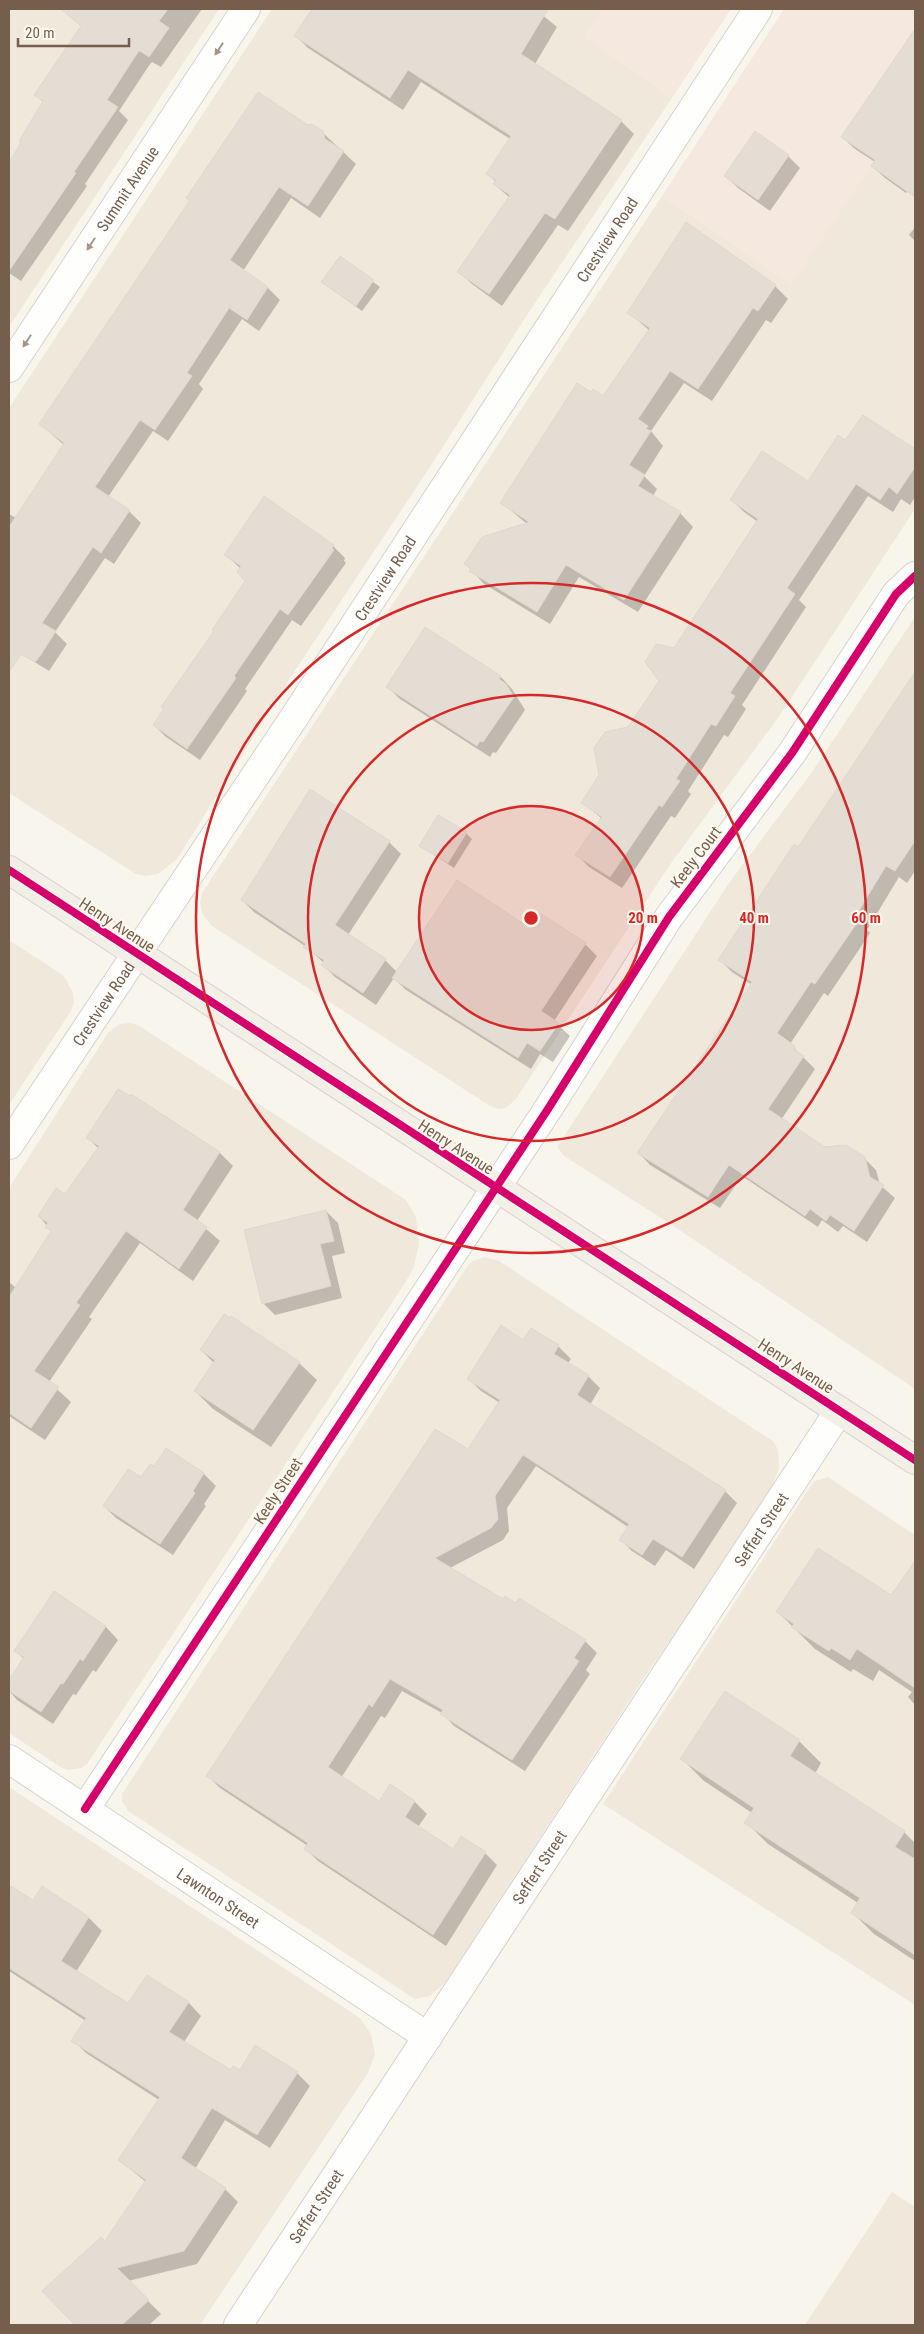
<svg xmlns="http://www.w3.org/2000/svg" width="924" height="2334" font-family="'Roboto Condensed',sans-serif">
  <rect width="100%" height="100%" fill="#f8f5ed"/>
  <path fill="#f0e8db" d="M9 9H219L9 327Z
    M272 9H604L585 37 672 98 529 312 424 476 294 672 177 859 158 874 146 876 136 874 9 793V408Z
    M915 100V509L780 715 669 866 516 1099 506 1108 499 1109 490 1106 212 926 202 913 200 903 202 893 662 196 791 284Z
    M915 617V1389L672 1225 564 1156 557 1147 729 883 812 772Z
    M9 940 64 976 73 993 74 1003 71 1011 9 1105Z
    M131 1023 138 1025 406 1200 416 1217 419 1245 413 1269 405 1283 87 1764 81 1768 68 1770 62 1768 9 1733V1188L108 1033 120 1024Z
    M485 1257 499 1261 774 1442 778 1450 779 1468 772 1487 745 1532 646 1675 445 1983 430 1996 415 1999 128 1811 122 1801V1794L466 1268 471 1262Z
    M828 1477 915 1535V2005L603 1804 810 1487 815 1481Z
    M9 1787 360 2018 371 2034 375 2054 368 2073 200 2325H9Z
    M892 2192 915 2207V2325H805Z"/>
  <path fill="#f5e8de" d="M603 9H731L672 98 584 37Z
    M784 9H915V100L791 285 662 196Z"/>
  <path fill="#0003" d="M66 9H202L161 67 152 62 150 64 119 111 128 120 85 184 87 186 21 281 9 273V164L23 143 43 102 36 95 82 26 65 10Z
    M313 9H535L557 27 535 64 621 121 634 134 568 231 558 225 502 306 472 284 459 272 510 198 494 184 496 182 488 174 510 139 421 82 403 110 308 48 296 36Z
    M915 31V181L906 193 885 178 872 166 875 162 855 149 842 137Z
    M308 126 322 132 356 164 320 218 291 198 243 271 268 288 280 300 259 331 242 319 199 384 203 389 168 441 153 431 108 497 129 511 141 523 114 564 105 558 55 632 67 644 49 671 9 646V514L16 518 64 445 40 424Z
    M755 133 788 156 800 168 770 211 738 188 725 175Z
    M687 224 775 286 788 299 771 323 766 320 712 401 684 383 651 431 663 446 644 476 657 489 653 496 680 513 693 527 638 612 579 577 550 624 484 584 466 564 527 524 502 503 591 394 604 398 650 331 628 312Z
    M915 227V241L909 235Z
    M341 258 380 287 362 311 329 287Z
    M863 416 915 451V497L910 505 901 499 893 512 868 496 799 600 806 607 742 705 746 709 728 737 724 735 688 791 691 794 675 818 671 816 622 888 589 867 577 855 602 819 583 802 661 681 675 649 758 522 744 512 732 500 809 483 846 442Z
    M333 546 345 558 344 561 346 563 301 626 292 620 245 689 247 691 200 760 166 737 154 725 247 581 241 569 226 555Z
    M426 629 501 677 512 689 525 710 496 753 493 752 490 757 400 699 388 687Z
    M915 674V871L907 883 899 877 867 930 870 933 828 996 824 993 790 1044 815 1069 781 1120 825 1148 864 1158 876 1170 880 1185 895 1198 867 1242 843 1226 838 1232 822 1220 818 1227 742 1176 720 1208 650 1165 638 1152 752 985 732 972 720 960 799 848Z
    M466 833 472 839 454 868 420 846Z
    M389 842 401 854 348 935 385 960 398 973 527 928 585 944 597 956 554 1021 570 1036 553 1062 540 1054 531 1069 406 990 394 978 376 1005 335 977 323 965 324 963 305 946 254 912 242 900Z
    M131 1096 220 1153 233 1166 197 1221 220 1241 193 1281 140 1243 89 1317 92 1319 49 1382 71 1402 45 1440 9 1416V1282L16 1288 52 1232 39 1216 66 1196 99 1149 88 1138Z
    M326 1211 338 1223 345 1253 332 1256 342 1298 275 1315 263 1303Z
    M531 1330 558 1346 571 1359 568 1363 588 1376 600 1388 590 1405 725 1491 737 1503 694 1569 666 1550 655 1566 632 1551 620 1539 628 1527 536 1466 507 1508 509 1531 503 1540 450 1568 503 1601 585 1641 597 1653 586 1670 590 1674 525 1771 454 1726 442 1713 402 1691 385 1718 381 1716 341 1778 379 1803 391 1786 415 1802 427 1814 418 1827 453 1851 485 1853 497 1865 446 1946 318 1861 306 1849 308 1846 220 1788 208 1776 469 1451 500 1403 481 1391 469 1379 524 1341Z
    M201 1350 299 1363 317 1380 271 1447 213 1409 195 1391 214 1363Z
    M167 1450 204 1474 216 1486 204 1504 206 1506 173 1555 116 1518 104 1506 155 1468Z
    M900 1585 915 1594V1705L908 1697 912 1692 879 1670 873 1681 853 1669 851 1672 815 1649 778 1612 892 1597Z
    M54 1593 106 1627 118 1640 96 1672 93 1670 76 1695 73 1694 53 1724 17 1700 9 1691V1683L24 1659 16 1651Z
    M726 1693 799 1741 821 1763 815 1774 904 1832 915 1843V1961L874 1934 852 1912 858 1903 768 1844 746 1822 752 1813 704 1781 682 1759Z
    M9 1886 33 1901 42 1888 89 1918 102 1931 76 1972 128 2005 188 2002 201 2016 184 2042 231 2071 297 2073 310 2086 270 2148 225 2120 195 2169 225 2189 238 2202 197 2264 128 2281 161 2314 149 2325H77L44 2291 105 2243 146 2182 119 2160 159 2100 86 2053 73 2040 86 2021 9 1971V1940L13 1935 9 1932Z"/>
  <path fill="#e4ddd4" stroke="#e0d8cf" d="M61 9H168L159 21 169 28 149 57 140 51 138 52 107 100 118 107 74 172 76 173 9 271V162L21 143 19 141 43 101 34 95 81 26Z
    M312 9H548L521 54 622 120 555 219 545 213 489 294 457 272 510 195 493 184 496 180 486 174 511 136 408 70 390 98 294 36Z
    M915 29V197L871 166 875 160 841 137Z
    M258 92 308 125 312 124 323 131 325 139 344 151 308 206 279 187 230 260 268 287 247 320 229 308 187 373 192 376 155 430 140 420 95 487 130 510 101 553 93 547 42 623 56 631 40 656 35 662 21 654 9 672V527L64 443 39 424 190 200 186 198Z
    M755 131 789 155 758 200 724 176Z
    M686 222 776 285 758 311 753 308 698 389 670 371 638 419 648 426 646 429 651 431 629 465 645 475 638 486 681 512 624 600 566 565 537 612 469 571 471 569 464 564 482 537 529 522 500 503 577 383 591 392 593 389 603 396 650 328 627 313Z
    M340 256 374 280 356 306 321 282Z
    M863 415 915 449V467L897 494 889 487 880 500 856 484 787 588 795 594 730 693 735 696 716 726 711 724 676 779 680 781 662 807 659 805 610 877 575 855 602 817 581 803 599 775 594 748 605 732 628 727 659 681 645 662 656 644 674 648 758 519 730 500 762 451 808 481 838 435 845 440Z
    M264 496 334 545 332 548 334 550 288 615 280 609 234 676 236 678 187 749 153 725 164 709 161 707 214 631 212 630 245 581 237 572 241 566 224 555Z
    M425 627 501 676 499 679 506 684 514 697 483 742 480 741 477 746 386 687Z
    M915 672V841L895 871 886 866 855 917 859 920 815 984 811 982 777 1033 795 1046 793 1049 804 1056 768 1109 825 1147 846 1145 865 1157 870 1177 884 1185 854 1231 830 1215 826 1221 810 1209 805 1216 729 1165 708 1197 637 1153 752 982 718 960 794 844 798 847Z
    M310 789 390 841 335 925 386 959 363 993 321 965 324 960 303 947 306 944 241 900Z
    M438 815 467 832 448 863 419 846Z
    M457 880 527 926 530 927 540 913 586 943 541 1011 559 1023 540 1051 527 1043 518 1058 392 978Z
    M118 1089 130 1096 131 1094 220 1152 183 1210 207 1227 179 1269 126 1231 76 1303 80 1305 34 1371 59 1387 31 1428 9 1413V1297L51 1231 45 1227 48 1223 38 1216 56 1188 65 1194 99 1146 86 1138Z
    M326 1210 334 1241 320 1244 331 1286 262 1304 244 1230Z
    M224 1314 230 1318 231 1316 300 1362 253 1430 194 1391 215 1360 200 1350Z
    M501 1325 523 1340 531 1328 559 1345 554 1354 589 1375 577 1395 726 1490 682 1557 653 1539 642 1555 619 1540 629 1524 523 1455 495 1496 498 1519 491 1528 435 1558 503 1599 505 1596 516 1603 519 1598 586 1640 574 1658 579 1661 512 1760 440 1714 443 1710 390 1679 372 1707 369 1704 328 1767 379 1801 390 1784 415 1801 405 1817 453 1849 461 1836 486 1852 433 1935 304 1849 308 1843 206 1776 435 1429 468 1449 500 1400 467 1379Z
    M166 1448 204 1473 193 1491 195 1493 160 1544 103 1506 128 1469 141 1477 150 1464 154 1466Z
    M818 1548 891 1595 915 1561V1688L857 1649 850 1660 831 1648 829 1651 791 1627 794 1624 776 1612Z
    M54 1591 106 1626 83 1661 80 1659 63 1684 61 1683 41 1712 9 1691V1680L24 1657 14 1651Z
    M725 1691 800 1740 790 1756 905 1831 895 1847 915 1859V1955L851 1913 860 1898 744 1823 754 1808 680 1759Z
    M9 1885 33 1900 42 1886 89 1917 61 1961 128 2003 147 1975 189 2002 169 2032 231 2070 233 2066 240 2070 255 2045 298 2072 257 2135 212 2108 181 2158 226 2188 184 2251 117 2268 149 2300 122 2325H75L42 2291 101 2237 105 2241 146 2180 118 2160 160 2097 71 2041 86 2018 9 1968Z"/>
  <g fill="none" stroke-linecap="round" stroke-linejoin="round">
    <defs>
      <g id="street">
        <path id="s1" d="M9 368 246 9"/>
        <path id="s2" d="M9 1145 295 716 758 9"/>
        <path id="s3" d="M9 1759 428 2037"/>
        <path d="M85 1809 548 1109 669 917 792 753 896 594 915 576"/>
        <path id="s4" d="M238 2325 839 1411"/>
      </g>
      <path id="primary" d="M9 870 915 1460"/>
    </defs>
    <use href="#street" stroke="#d7d2cb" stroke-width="30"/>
    <use href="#primary" stroke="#d9d1cb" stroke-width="30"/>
    <use href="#street" stroke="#fefefc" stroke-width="28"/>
    <use href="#primary" stroke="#f2efe7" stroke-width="28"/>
    <defs>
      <path id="cycleway" d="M9 870 915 1460
        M85 1809 548 1109 669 917 792 753 896 594 915 576"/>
    </defs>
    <use href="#cycleway" stroke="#fef9ef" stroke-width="11"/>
    <use href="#cycleway" stroke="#d6006c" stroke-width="8"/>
  </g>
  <defs><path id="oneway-solid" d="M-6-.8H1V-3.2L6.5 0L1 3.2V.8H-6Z" transform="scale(1.25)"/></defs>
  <g fill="#a6968a">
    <use href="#oneway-solid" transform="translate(219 49) rotate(123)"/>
    <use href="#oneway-solid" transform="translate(91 244) rotate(123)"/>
    <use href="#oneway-solid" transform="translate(27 341) rotate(123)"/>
  </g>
  <circle cx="531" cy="918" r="112" fill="#d62828" fill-opacity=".12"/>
  <g fill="none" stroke="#d62828" stroke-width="2.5">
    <circle cx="531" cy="918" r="112"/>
    <circle cx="531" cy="918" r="223"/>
    <circle cx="531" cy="918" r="335"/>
  </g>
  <g text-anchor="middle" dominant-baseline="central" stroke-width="4" stroke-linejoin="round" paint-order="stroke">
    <g font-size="16" fill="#765e4d" stroke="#fef9ef">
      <text stroke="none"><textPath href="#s1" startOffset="215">Summit Avenue</textPath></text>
      <text stroke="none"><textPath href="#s2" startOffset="1085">Crestview Road</textPath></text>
      <text stroke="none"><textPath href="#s2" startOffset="680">Crestview Road</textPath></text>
      <text transform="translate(696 857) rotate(-53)">Keely Court</text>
      <text transform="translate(117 925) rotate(33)">Henry Avenue</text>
      <text stroke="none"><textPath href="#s2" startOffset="170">Crestview Road</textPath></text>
      <text transform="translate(456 1147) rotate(33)">Henry Avenue</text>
      <text transform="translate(796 1366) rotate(33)">Henry Avenue</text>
      <text transform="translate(278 1491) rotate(-57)">Keely Street</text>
      <text stroke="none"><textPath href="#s4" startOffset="952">Seffert Street</textPath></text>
      <text stroke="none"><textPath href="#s4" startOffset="548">Seffert Street</textPath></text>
      <text stroke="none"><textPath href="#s3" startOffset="251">Lawnton Street</textPath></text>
      <text stroke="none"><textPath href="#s4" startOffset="142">Seffert Street</textPath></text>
    </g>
  </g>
  <circle cx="531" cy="918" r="8" fill="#d62828" stroke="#fef9ef" stroke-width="2.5"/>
  <g font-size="15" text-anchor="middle" font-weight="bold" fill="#d62828" stroke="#fef9ef" stroke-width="4" stroke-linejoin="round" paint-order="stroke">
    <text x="643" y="923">20 m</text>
    <text x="754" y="923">40 m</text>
    <text x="866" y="923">60 m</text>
  </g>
  <rect width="924" height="2334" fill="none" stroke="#765e4d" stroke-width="20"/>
  <path d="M18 38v8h111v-8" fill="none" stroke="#765e4d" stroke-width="2.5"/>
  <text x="25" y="38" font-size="15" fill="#765e4d" stroke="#fef9ef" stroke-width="4" paint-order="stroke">20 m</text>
</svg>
